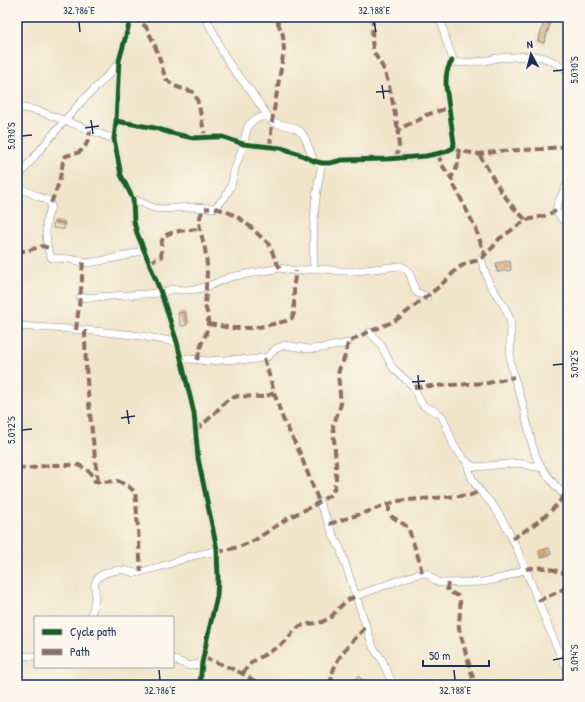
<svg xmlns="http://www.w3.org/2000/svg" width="585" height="702" font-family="'Patrick Hand',sans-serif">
  <defs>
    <pattern id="building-hatch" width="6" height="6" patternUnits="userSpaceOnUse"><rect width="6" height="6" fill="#d5a971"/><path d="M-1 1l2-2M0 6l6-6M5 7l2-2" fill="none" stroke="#ac8a60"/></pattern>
  </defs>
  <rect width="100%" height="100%" fill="#fbf7ec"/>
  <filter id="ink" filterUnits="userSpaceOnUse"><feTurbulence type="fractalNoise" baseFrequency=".025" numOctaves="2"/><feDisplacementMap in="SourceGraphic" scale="8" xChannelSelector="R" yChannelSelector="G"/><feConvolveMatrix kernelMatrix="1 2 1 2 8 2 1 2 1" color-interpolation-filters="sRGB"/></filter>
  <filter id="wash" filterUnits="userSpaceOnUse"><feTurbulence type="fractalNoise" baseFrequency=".012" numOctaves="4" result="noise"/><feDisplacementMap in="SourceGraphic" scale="16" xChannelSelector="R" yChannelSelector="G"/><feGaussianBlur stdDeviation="0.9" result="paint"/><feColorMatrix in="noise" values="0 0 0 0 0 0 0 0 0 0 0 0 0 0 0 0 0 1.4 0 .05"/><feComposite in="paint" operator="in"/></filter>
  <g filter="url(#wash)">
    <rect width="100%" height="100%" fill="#f1e5c9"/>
    <g id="blocks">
      <path fill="url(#building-hatch)" d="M545 19 551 20 544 43 538 41Z
        M54 222 64 223V229L53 228Z
        M510 261 511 270 497 272 496 263Z
        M185 312 187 325 181 326 178 313Z
        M549 548 551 554 541 558 539 551Z
        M358 676 368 685H349Z"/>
    </g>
  </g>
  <g filter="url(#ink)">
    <use href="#blocks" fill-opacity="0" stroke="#868a94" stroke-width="1"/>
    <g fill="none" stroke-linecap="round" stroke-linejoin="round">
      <defs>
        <path id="minor" d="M131 17 119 61 116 121 114 139 121 175 133 199 134 222 137 233 144 250 161 293 177 342 194 413 198 458 217 549 218 577 217 596 208 634 202 663 200 685
          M205 17 216 37 221 49 227 60 233 69 250 90 267 115 272 122 295 128 301 132 305 138 314 161
          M440 17 446 40 454 62 461 63 485 61 497 58 529 56 542 57 552 61 568 70
          M17 107 39 111 114 139
          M116 121 155 128 171 133 193 138 214 137H223L243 144 281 148 297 153 314 161 322 163H330L342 160 387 159 426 156 445 152 453 148 454 143 446 86C446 77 446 69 452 61
          M17 179 23 171C42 147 62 123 83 100 96 87 108 77 119 62
          M568 182 557 205 556 211 563 220 568 225
          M17 186 37 196 45 199 51 203C52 209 48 214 47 219 45 229 46 250 52 258L70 259 83 262 89 263 125 256 144 250
          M133 199 154 208 161 209 193 207 215 208 225 197 231 186 235 168 242 149 248 126 254 120 267 115
          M481 259 489 283 504 306 510 319 511 327 510 360 514 377 522 401 532 444 537 459 542 468 554 484 564 495 568 498
          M314 269C312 233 314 198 322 163
          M80 298 161 293 172 289 186 290 198 289 206 287 230 277 280 268 296 271 314 269H325L339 271H356L400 266C411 269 412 282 416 292L427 297
          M17 326 85 330 134 335 177 342
          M369 332 380 343 391 365 395 370 414 387 420 401 424 406 438 413 442 416 447 427 453 444 463 458 472 466 476 467 518 463 542 468
          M181 358 208 361 240 359 247 360 257 359 267 357 277 348 285 345 309 349 322 348 348 343
          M467 462C469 474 473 483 481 492 484 496 488 499 491 503 500 514 507 528 513 540 533 583 546 628 568 670
          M319 502 329 524 333 535 340 548 373 647 382 660 393 685
          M356 596 405 578 422 573 427 574 437 582 442 583 483 582 502 578 526 569
          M90 617C93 610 95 603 95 596 96 591 94 587 95 583 97 574 111 571 119 570 125 569 131 573 137 573L166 565 188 557 211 552 217 549
          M17 656H35
          M173 659 189 666 202 663"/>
      </defs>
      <use href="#minor" stroke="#868a94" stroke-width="8"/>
      <use href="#minor" stroke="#fff" stroke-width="7"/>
      <path stroke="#8d6e63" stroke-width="4" stroke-dasharray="8 4" stroke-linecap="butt" d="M133 17 142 23 146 27 154 43 159 57 164 74 166 79 173 85 177 87 193 92 196 96 199 106 205 137
        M373 17C373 27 371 38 373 48 374 56 381 62 384 70 391 89 394 110 398 130
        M270 147 272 122 284 50 283 35 278 23 277 17
        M453 148 459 151 479 154 502 151 542 149 568 146
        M459 151C461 161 455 170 451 178L454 185 476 229 485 256
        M438 154 442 165 451 178
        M479 154 500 190 513 207 526 220
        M396 159 399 146 398 133 400 128 419 120 426 115 448 108
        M51 203 59 183 64 157C68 154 72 155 77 153 86 150 89 139 90 131
        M215 208C235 213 246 222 260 236 263 239 267 241 269 245 273 252 275 261 280 268
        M17 251H26L43 246 48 248
        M149 262 161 257C162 252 160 243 163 238 168 230 191 230 200 229
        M208 324 232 328H250L265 326 286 321 292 318 294 313V283L296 271
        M76 330 82 281V272L83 262
        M85 330C85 381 92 431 98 482
        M264 358 277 402 283 419 299 451 319 502
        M197 360 202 342 206 334 208 324V315L205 306 206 293V287L207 273V264L205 249 200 229 199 221 201 214 205 209 210 208
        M414 387 488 383 514 377
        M196 430 211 417 226 401 232 398 238 396 264 397 274 393
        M17 467 26 469 50 465H79L91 473 94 480 96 482H101L118 481 128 486 135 492 136 501 141 572
        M389 504V511L391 516 408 527 419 560 422 573
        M329 524 367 512 397 501 471 495 480 491
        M512 539C531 527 552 514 564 495
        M217 552 239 547 255 540 276 526 290 517 313 506 330 495 334 489 336 481V464L333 426 341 404 338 374 340 367 344 359 348 343 359 336 390 323 399 318 440 286 458 268 465 264 481 259 493 247 499 239 526 220 544 216 556 211
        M526 569C542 565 552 570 568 574
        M448 583 447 588 449 592C451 593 456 594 458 596 463 603 458 621 459 629L475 685
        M538 601 568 587
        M204 658C222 664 245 673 260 685
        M242 674 252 662 276 648 286 641 293 632 300 626 309 624 322 622 331 617 338 609 346 601 356 596
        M331 685C331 660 350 644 366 627"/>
      <defs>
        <path id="cycleway" d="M131 17 119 61 116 121 114 139 121 175 133 199 134 222 137 233 144 250 161 293 177 342 194 413 198 458 217 549 218 577 217 596 208 634 202 663 200 685
          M116 121 155 128 171 133 193 138 214 137H223L243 144 281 148 297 153 314 161 322 163H330L342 160 387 159 426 156 445 152 453 148 454 143 446 86C446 77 446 69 452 61"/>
      </defs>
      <use href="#cycleway" stroke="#fbf7ec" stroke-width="8"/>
      <use href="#cycleway" stroke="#1b5e20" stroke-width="5"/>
    </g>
  </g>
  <path fill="none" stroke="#1b2f5e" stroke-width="1.5" d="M79 22 80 32M374 22 376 32M553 71 563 70M382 85 384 99M376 92 390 91M91 120 93 134M85 128 99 126M22 136 32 135M553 365 563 364M418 375 419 389M412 382 425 381M127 410 129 424M121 418 135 416M22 430 32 429M553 660 563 658M159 670 160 680M454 670 455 680"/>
  <rect width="585" height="702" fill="none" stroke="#fbf7ec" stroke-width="44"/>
  <rect x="34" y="616" width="140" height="52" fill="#fbf7ec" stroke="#a1a7b3"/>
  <rect x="42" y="629" width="20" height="6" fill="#1b5e20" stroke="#a1a7b3"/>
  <text x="70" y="636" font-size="12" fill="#1b2f5e">Cycle path</text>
  <rect x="42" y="649" width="20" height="6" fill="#8d6e63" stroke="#a1a7b3"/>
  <text x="70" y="656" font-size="12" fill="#1b2f5e">Path</text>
  <g transform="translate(531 54) rotate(353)" stroke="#fbf7ec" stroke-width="3" paint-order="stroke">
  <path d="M0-3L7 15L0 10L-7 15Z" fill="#1b2f5e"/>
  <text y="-6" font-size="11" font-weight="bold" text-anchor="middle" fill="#1b2f5e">N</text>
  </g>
  <path d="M423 660v6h66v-6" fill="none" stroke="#1b2f5e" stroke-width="2"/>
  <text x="429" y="660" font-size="12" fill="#1b2f5e" stroke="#fbf7ec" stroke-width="3" paint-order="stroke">50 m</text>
  <rect x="22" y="22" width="541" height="658" fill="none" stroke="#1b2f5e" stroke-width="1.5"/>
  <g font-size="10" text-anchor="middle" fill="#1b2f5e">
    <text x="79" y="14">32.786°E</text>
    <text x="374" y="14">32.788°E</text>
    <text transform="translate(574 70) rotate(-90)" y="4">5.070°S</text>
    <text transform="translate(11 136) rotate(-90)" y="4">5.070°S</text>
    <text transform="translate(574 364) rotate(-90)" y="4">5.072°S</text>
    <text transform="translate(11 430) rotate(-90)" y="4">5.072°S</text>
    <text transform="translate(574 658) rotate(-90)" y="4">5.074°S</text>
    <text x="160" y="694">32.786°E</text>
    <text x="455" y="694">32.788°E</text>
  </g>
</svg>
